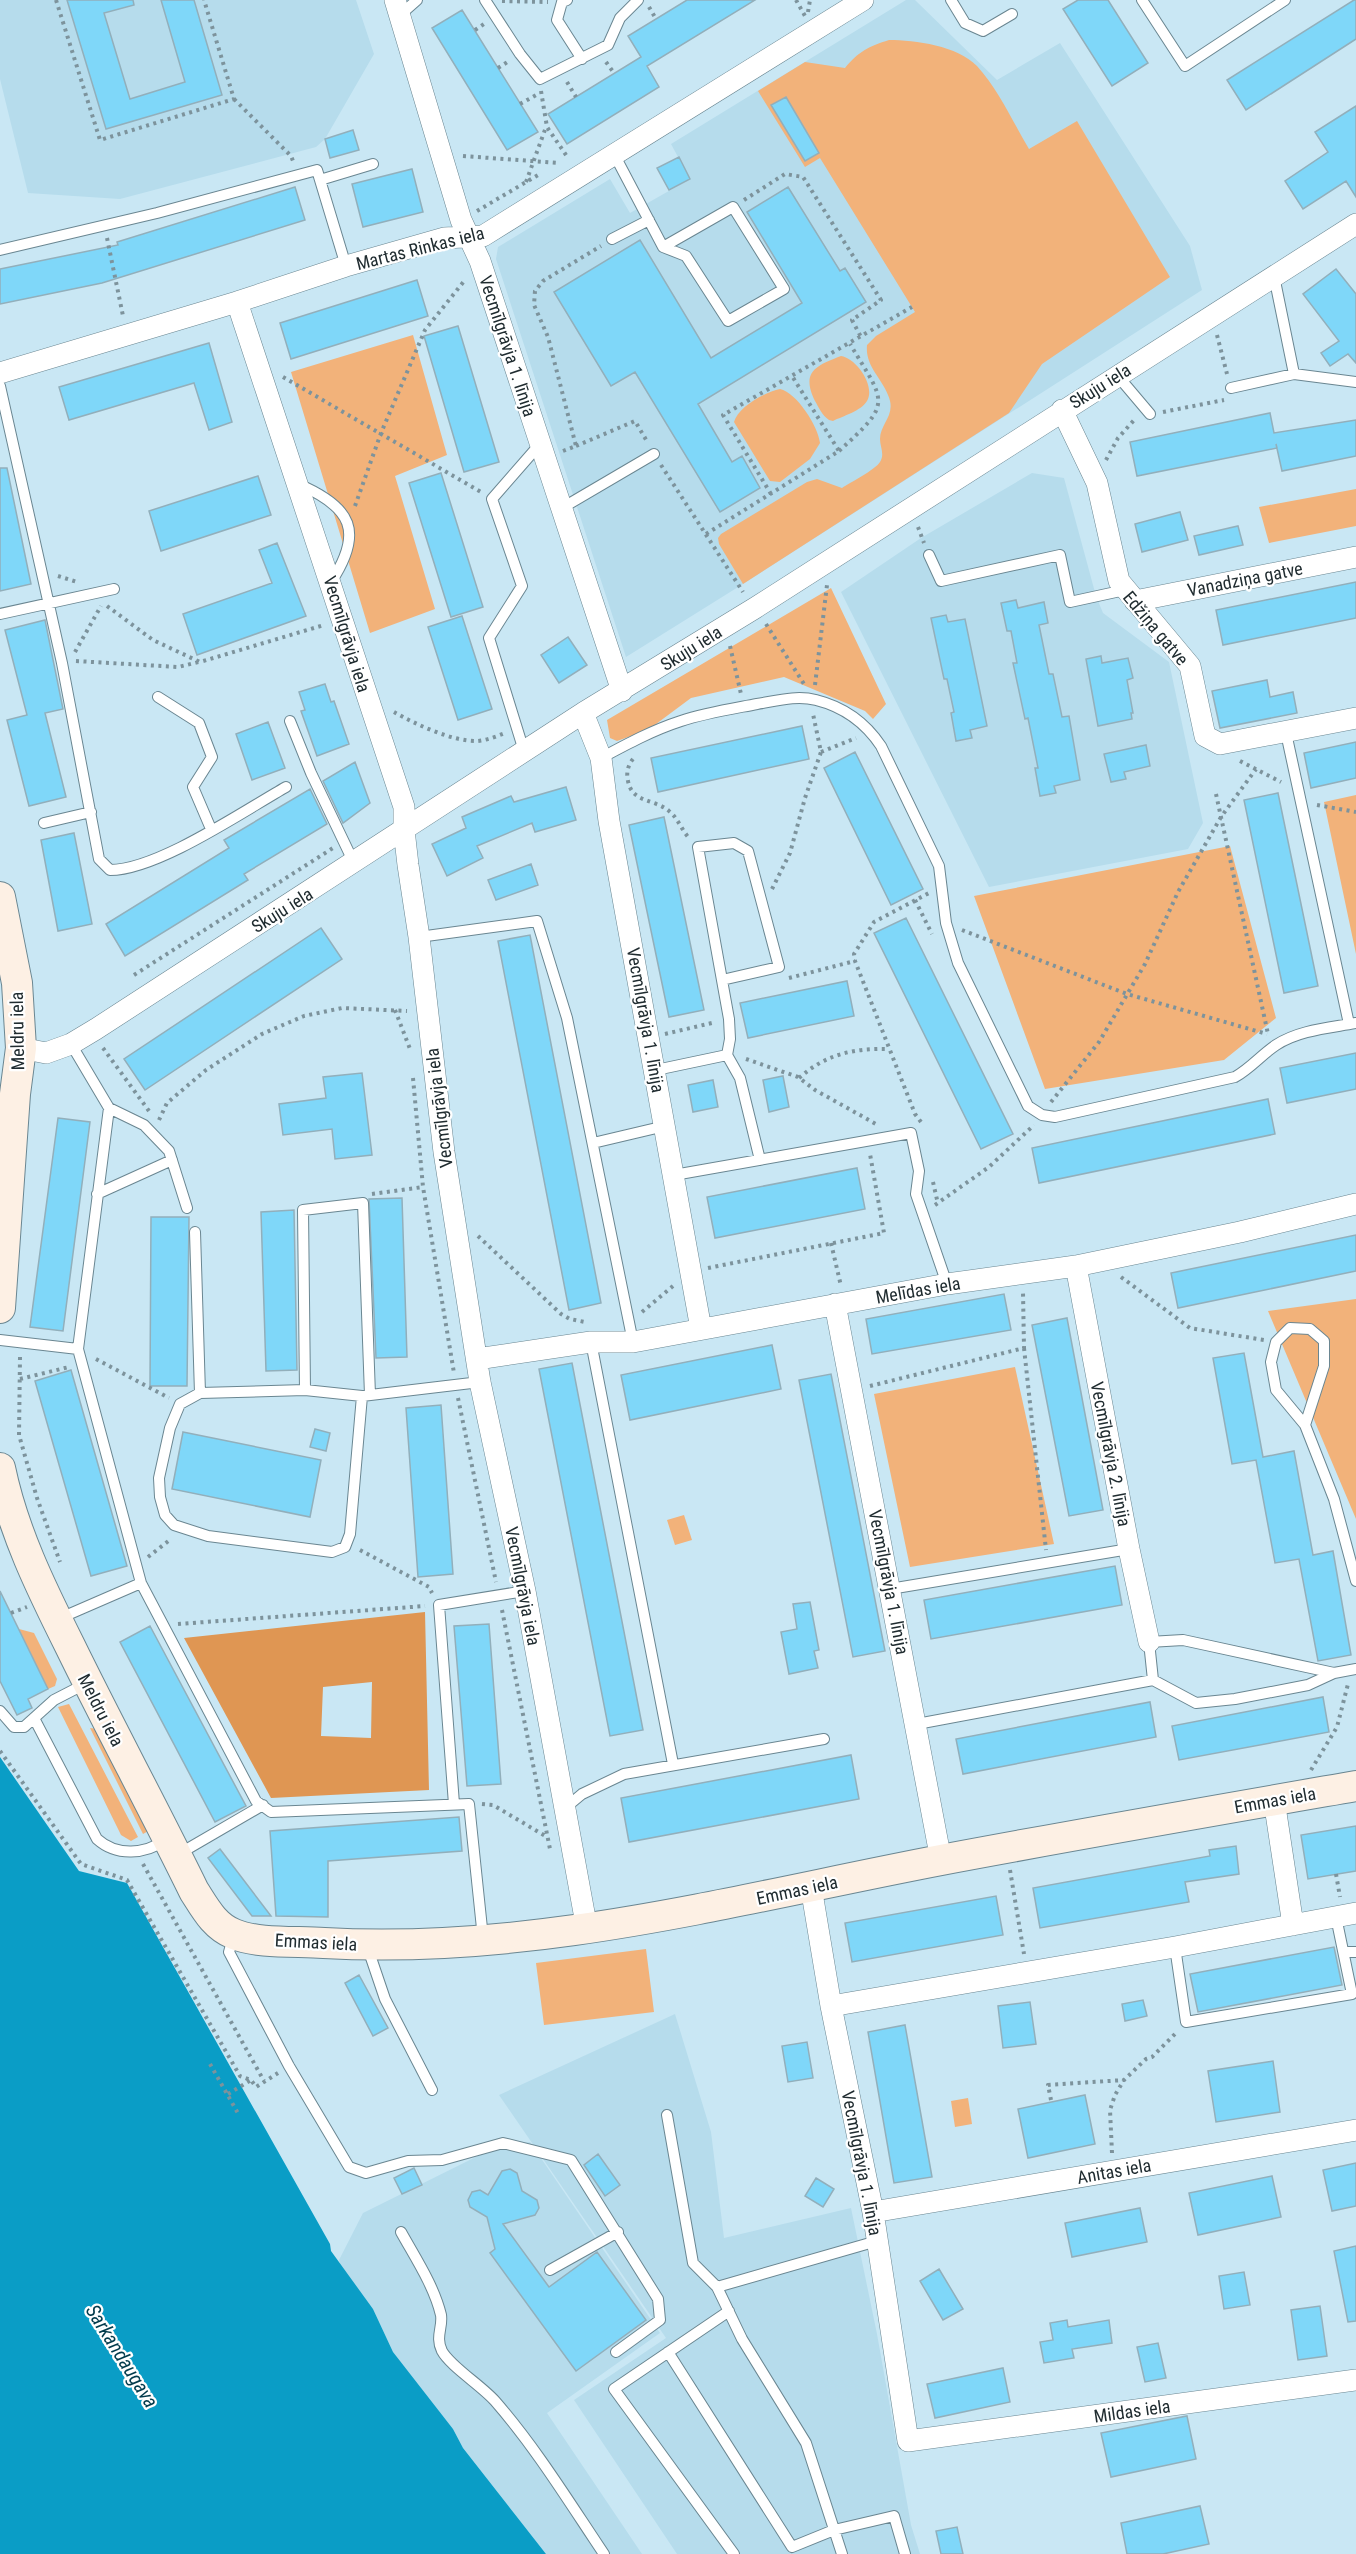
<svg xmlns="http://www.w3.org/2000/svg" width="1356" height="2554" font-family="'Roboto Condensed',sans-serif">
  <rect width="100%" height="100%" fill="#c9e7f4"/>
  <path fill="#b6dcec" d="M0 0H356L374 54 325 139 316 147 120 199 28 193 0 79Z
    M906 0H915L997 80 1060 43 1190 246 1202 290 743 584 626 657 496 259 498 247 610 179 630 213 690 179 671 144Z
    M1032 473 1064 478 1096 596 1103 613 1169 662 1203 823 1188 849 989 887 841 592 921 538Z
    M675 2014 711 2132 724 2238 851 2208 877 2334 911 2525 920 2554H677L574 2400 666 2338 499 2095Z
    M530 2142 660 2333 547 2413 642 2554H546L463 2448 453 2429 409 2375 393 2352 373 2309 340 2265 339 2260 363 2213 502 2144Z"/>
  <path fill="#f2b27a" d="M889 40C915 40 958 46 977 66 998 89 1013 122 1029 149L1077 121 1170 277 1042 364 1009 413 743 584 719 544 718 538 721 534 807 482 817 479 842 488C851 482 875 470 880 462 885 454 880 447 880 439 880 423 897 415 888 395 881 377 865 366 867 345L876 336 915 312 820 158 805 167 758 91 805 62 845 68C858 52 869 46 889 40Z
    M413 335 447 455 395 476 435 609 370 633 291 372Z
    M841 356C856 358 876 386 867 401 861 411 843 416 833 421L829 420C822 415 819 408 815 401 801 372 815 366 841 356Z
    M780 389C797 393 818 426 820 443L810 459 780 482 770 481 734 422C738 407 765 392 780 389Z
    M1356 489V526L1269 543 1259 507Z
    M831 588 886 704 873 719 865 711 784 677 691 698 648 730 617 741 610 738 607 720Z
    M1356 795V954L1324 802Z
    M1230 846 1276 1018 1224 1060 1045 1089 974 896Z
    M1356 1299V1519L1268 1311Z
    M1015 1367 1054 1544 910 1567 874 1394Z
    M684 1515 692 1540 675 1545 667 1520Z
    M19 1629 34 1633 57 1679 55 1686 48 1689Z
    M69 1704 138 1837 131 1841 121 1835 58 1707Z
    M90 1728 98 1729 150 1830 143 1834Z
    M646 1949 654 2012 544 2025 536 1963Z
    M968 2098 972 2124 955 2127 951 2101Z"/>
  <path fill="#df9653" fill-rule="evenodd" d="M425 1612 429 1790 271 1798 184 1638ZM372 1682 371 1738 321 1736 323 1687Z"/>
  <path fill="#0a9dc6" d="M0 1757 79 1871 127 1883 330 2244 331 2251 373 2309 393 2352 453 2429 463 2448 546 2554H0Z"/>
  <path fill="#7fd7f9" stroke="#92afbb" stroke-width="1.5" d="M67 0H133L134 5 104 13 130 99 185 82 161 0H194L222 95 106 129Z
    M687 0H755L647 66 659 87 567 144 548 114 641 57 628 36Z
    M1078 0H1108L1148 63 1112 86 1063 9Z
    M1354 0H1356V39L1246 110 1227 80Z
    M462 10 538 132 507 150 432 28Z
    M786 97 819 153 805 161 771 105Z
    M1356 106V197L1346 181 1303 209 1285 181 1328 152 1315 132Z
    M353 130 359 150 330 158 325 139Z
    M679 157 690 179 669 190 657 168Z
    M412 169 423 212 363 227 352 184Z
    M295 187 305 220 102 283 0 304V269L118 245 117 242Z
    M788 187 840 271 845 268 866 302 698 404 732 462 742 456 760 488 720 512 635 372 611 386 554 292 640 240 711 358 802 303 747 212Z
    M1336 269 1356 294V363L1348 354 1330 366 1321 353 1339 341 1303 294Z
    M417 280 428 316 291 359 280 323Z
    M458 326 499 462 464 472 424 336Z
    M209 343 232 422 209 430 194 383 69 420 59 387Z
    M1270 413 1274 433 1356 420V456L1282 471 1276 444 1277 448 1137 476 1130 442Z
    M0 468H7L31 584 0 591Z
    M441 473 483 607 451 617 409 483Z
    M258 476 271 515 161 551 149 511Z
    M1180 512 1188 540 1142 552 1135 524Z
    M1238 526 1243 545 1199 555 1194 536Z
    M277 543 306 616 197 655 183 614 272 583 259 550Z
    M1356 582V618L1223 645 1216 610Z
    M1016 600 1018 608 1044 602 1048 623 1039 625 1049 674H1053L1062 717 1069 716 1080 780 1054 786 1056 793 1040 796 1035 768H1038L1028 718 1025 719 1013 663H1017L1011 631H1007L1001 603Z
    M946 615 948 622 965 619 987 726 970 730 972 738 956 741 951 713 954 712 947 679H944L931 618Z
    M462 616 492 709 458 720 428 627Z
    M45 620 63 709 45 713 66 797 29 806 7 720 27 715 5 630Z
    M568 637 587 665 559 683 541 655Z
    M1101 656 1102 663 1128 658 1133 678 1127 680 1133 713H1131L1132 719 1098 726 1086 659Z
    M1267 680 1270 697 1293 692 1297 713 1220 728 1212 691Z
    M325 684 331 702 334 701 349 744 317 756 301 711 305 710 299 692Z
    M268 722 285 768 252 780 236 734Z
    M802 726 809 759 658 792 651 758Z
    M1356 742V778L1311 788 1304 753Z
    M1146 745 1150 766 1124 772 1126 779 1111 782 1104 754Z
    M855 752 923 889 891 905 824 768Z
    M355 762 370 803 343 823 323 781Z
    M566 787 576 820 535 832 532 823 477 846 483 858 447 876 432 844 466 828 462 817 511 796 514 802Z
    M310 789 327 824 244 874 248 880 125 956 106 924 229 848 224 840Z
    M1278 793 1318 986 1284 993 1244 800Z
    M664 817 704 1010 669 1017 629 825Z
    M74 833 92 924 58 931 41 840Z
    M531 864 538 885 496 900 488 880Z
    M906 918 1013 1134 981 1149 874 933Z
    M321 928 342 959 145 1090 124 1059Z
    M530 935 601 1303 569 1310 498 941Z
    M847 981 854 1016 748 1038 740 1003Z
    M1356 1053V1089L1287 1103 1280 1068Z
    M362 1073 372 1155 335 1159 332 1129 283 1135 279 1104 326 1098 323 1077Z
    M783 1076 789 1107 769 1112 763 1080Z
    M713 1080 718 1107 693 1112 688 1085Z
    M1268 1099 1275 1134 1039 1183 1032 1148Z
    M58 1118 90 1122 63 1331 30 1327Z
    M857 1168 865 1209 715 1238 707 1197Z
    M402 1198 407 1357 376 1358 369 1199Z
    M294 1210 297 1370 266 1371 261 1212Z
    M151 1217H189L187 1386H150Z
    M1356 1235V1271L1178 1308 1171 1273Z
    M1004 1294 1011 1330 872 1354 866 1319Z
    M1067 1318 1103 1510 1069 1516 1032 1325Z
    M772 1345 781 1389 630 1420 621 1375Z
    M1244 1353 1263 1457 1294 1451 1313 1555 1333 1551 1351 1655 1318 1661 1299 1559 1275 1563 1256 1460 1232 1464 1213 1358Z
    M572 1363 643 1730 610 1736 539 1369Z
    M71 1370 127 1566 91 1576 35 1381Z
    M831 1374 885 1651 853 1657 799 1380Z
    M441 1405 453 1574 418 1577 406 1408Z
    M315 1429 330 1433 326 1451 310 1447Z
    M183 1432 321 1460 310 1517 172 1489Z
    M1115 1566 1122 1605 931 1639 924 1600Z
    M0 1591 48 1689 28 1699 32 1708 17 1715 0 1681Z
    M810 1602 819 1650 814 1651 818 1668 789 1674 781 1632 797 1629 793 1604Z
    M489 1624 501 1784 467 1786 454 1626Z
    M150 1626 246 1806 215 1822 120 1642Z
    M1323 1697 1329 1732 1179 1760 1172 1726Z
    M1150 1702 1156 1737 963 1774 956 1739Z
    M851 1755 859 1799 629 1842 621 1798Z
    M459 1817 462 1851 328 1861V1917L276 1916 270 1831Z
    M1356 1826V1871L1308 1879 1301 1835Z
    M1236 1846 1239 1874 1185 1882 1189 1902 1040 1928 1033 1888 1210 1856 1209 1850Z
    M220 1849 271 1916H252L208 1858Z
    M996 1896 1003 1935 852 1962 845 1923Z
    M1334 1947 1342 1985 1198 2012 1190 1974Z
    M359 1975 388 2028 373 2036 345 1983Z
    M1143 2000 1147 2016 1125 2021 1122 2004Z
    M1030 2002 1036 2044 1003 2048 998 2006Z
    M905 2025 932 2177 894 2183 868 2032Z
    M807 2042 813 2078 788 2082 782 2046Z
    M1273 2061 1280 2112 1216 2122 1208 2071Z
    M1085 2095 1095 2144 1028 2158 1018 2109Z
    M598 2154 620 2185 605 2196 584 2165Z
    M1356 2163V2206L1332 2211 1323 2170Z
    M414 2168 422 2185 402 2194 394 2178Z
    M510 2169 517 2173 522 2191 537 2200 539 2208 535 2215 503 2224 549 2287 597 2252 646 2320 576 2371 490 2253 495 2249 487 2217 470 2207 468 2200 472 2192 480 2190 488 2195 502 2171Z
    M1272 2176 1281 2217 1198 2235 1189 2193Z
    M816 2178 834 2189 823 2207 805 2196Z
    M1140 2208 1147 2242 1072 2257 1065 2223Z
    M1356 2246V2321L1348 2322 1334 2251Z
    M939 2269 963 2309 943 2320 920 2281Z
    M1244 2272 1250 2305 1224 2309 1219 2276Z
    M1320 2306 1327 2356 1298 2360 1291 2310Z
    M1067 2320 1068 2327 1109 2320 1112 2343 1072 2349 1074 2358 1044 2363 1040 2342 1053 2340 1050 2323Z
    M1158 2343 1166 2378 1145 2382 1137 2347Z
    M1003 2368 1010 2402 935 2418 927 2384Z
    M1187 2416 1196 2459 1111 2477 1101 2433Z
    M1200 2506 1209 2544 1163 2554H1127L1121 2523Z
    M957 2527 963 2554H941L936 2531Z"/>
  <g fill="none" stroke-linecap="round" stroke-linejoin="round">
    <defs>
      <path id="lane" d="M485 0 520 54 540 79 608 45 620 18 638 0
        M567 0 562 2 557 20 582 59
        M951 0 965 23 983 31 1012 14
        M1142 0 1185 66 1285 0
        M400 15 417 0
        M614 154 663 247 686 256 728 321 784 289 733 207 663 247
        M320 180 373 164
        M612 239 649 220
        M0 250 157 213 317 170 346 266
        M1274 276 1294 374
        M1117 375 1150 414
        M0 386 62 663 99 859 110 870C157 870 242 812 286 787
        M1231 388 1294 374 1356 382
        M298 484C352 507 364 532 331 582
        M562 508 654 454
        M929 555 941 581 1060 555 1070 602 1125 590
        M0 614 114 589
        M158 697 199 723 212 757 193 787 211 829
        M290 721 311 773 354 863
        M1286 733 1349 1024
        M524 751 489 638 522 586 492 499 540 444
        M601 758C627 744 653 730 681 721 705 713 731 709 757 704 776 701 796 695 816 700 844 707 865 722 881 746L939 866 946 923 958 963 1028 1106 1042 1115 1055 1117 1235 1077C1251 1068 1261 1055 1276 1045 1299 1030 1329 1028 1356 1023
        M44 823 91 812
        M419 937 537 921 567 1018 633 1342
        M71 1044 109 1108 144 1125 169 1151 187 1208
        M727 1055 740 1078 760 1160
        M656 1070 727 1055 730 1039 729 1019 698 847 734 843 748 851 779 967 722 980
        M109 1108 78 1349 141 1583
        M593 1143 665 1126
        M674 1175 911 1133 919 1171 916 1194 947 1284
        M97 1194 172 1160
        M195 1232 200 1393
        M0 1340 78 1349
        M591 1342 673 1764
        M305 1390 303 1210 363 1203 370 1395
        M362 1396 305 1390 200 1393 180 1404 170 1428 159 1478 160 1497 165 1515 174 1525 208 1536 332 1552 345 1547 350 1534 362 1396 480 1382
        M1305 1425 1324 1366V1341L1310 1329 1290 1328 1276 1342 1271 1362 1276 1390 1305 1425 1334 1499 1356 1581
        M890 1589 1129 1549
        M58 1619 141 1583 256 1801 271 1812 469 1804 483 1938
        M1153 1680 1149 1642 1183 1640 1334 1673
        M0 1711 14 1727H24L54 1700 87 1683
        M35 1720 97 1839C117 1857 145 1854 166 1840
        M917 1724 1153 1680 1196 1703 1235 1699 1308 1685 1334 1673 1356 1669
        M454 1804 439 1605 525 1591
        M564 1809 582 1794 624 1774 824 1739
        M177 1855 263 1805
        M234 1934 229 1952 289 2066 349 2167 366 2173 408 2161 442 2160 503 2143 571 2160 658 2299 660 2320 616 2352
        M367 1946 385 1999 432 2090
        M1175 1947 1186 2022 1352 1994 1336 1917
        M1344 1952H1356
        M667 2115 693 2263 717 2287 742 2339 806 2443 842 2554
        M401 2232C416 2259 434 2286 441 2315 443 2327 435 2337 442 2351 450 2366 482 2386 495 2401 536 2448 569 2502 604 2554
        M550 2270 618 2232
        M717 2287 877 2241
        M729 2311 614 2389 734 2554
        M668 2352 792 2547 834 2530 894 2516 905 2554"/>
      <path id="street" d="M395 0 461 220 480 261 622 691
        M237 302 404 807V830L408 865 419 937 444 1152 480 1382 525 1591 587 1929
        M0 373 237 302 346 266 444 238 483 236 863 0
        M1062 410 1097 483 1119 581 1190 666 1205 736 1220 744 1356 718
        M1135 601 1356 557
        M583 713 601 758 609 821 701 1329
        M21 1048 46 1053 71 1044 96 1029 583 713 755 608 1356 224
        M1076 1266 1129 1549 1149 1642
        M835 1304 941 1860
        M477 1359 591 1342H633L947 1284 1076 1266 1240 1232 1356 1204
        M1274 1800 1293 1925
        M811 1887 831 2006 873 2212 908 2441 1356 2380
        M831 2006 1175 1947 1356 1913
        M873 2212 1356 2130"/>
      <path id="secondary" d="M0 897 17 983 21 1048 15 1094 0 1308
        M0 1468C13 1531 41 1588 70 1646 110 1728 154 1809 194 1891 205 1908 214 1926 234 1934 258 1944 297 1941 324 1943 534 1955 737 1899 941 1860 1079 1834 1218 1810 1356 1786"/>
    </defs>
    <use href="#lane" stroke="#6a8691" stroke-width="12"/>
    <use href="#street" stroke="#6a8691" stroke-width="22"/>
    <use href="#secondary" stroke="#6a8691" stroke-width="32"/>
    <path stroke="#7d939c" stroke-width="4" stroke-dasharray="3 4.5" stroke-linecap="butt" d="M56 0 100 140 234 99 204 0
      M796 0 805 16
      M502 1 548 2
      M649 7 656 19
      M808 12 810 0
      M475 30 484 24
      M606 62 614 73
      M498 68 509 61
      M567 82 576 97
      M541 91 547 127 568 158
      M234 99 291 156 293 161
      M520 104 538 94
      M463 156 559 163
      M526 182 546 127
      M744 200 785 174 803 177 881 300 852 320 861 337
      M477 211 538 175
      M107 238 123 316
      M1217 335 1227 374
      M283 377 481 492
      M1163 412 1224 400
      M576 446 635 421 648 443
      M563 451 576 446 548 337 534 305 535 291 543 281 601 246
      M839 451C893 402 886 404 850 344
      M1106 460 1118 438 1136 418
      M661 465 743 592
      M771 494 723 415 912 307
      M355 506 381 433 425 330 465 280
      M918 527 924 543
      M706 534 839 451 792 376
      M58 576 77 582
      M107 606 153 640 200 662 324 625
      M766 624 804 684
      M730 646 741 694
      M75 652 101 606
      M76 661 178 667 199 662
      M815 685 827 585
      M394 712C415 724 453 742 478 741 488 740 497 736 505 733
      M821 752 856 738
      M633 759C628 765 626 773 628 781 632 803 655 799 669 811 678 818 681 829 689 838
      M1240 761 1281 782
      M1216 794 1268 1034
      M1317 805 1356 812
      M772 889 790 853 805 798 821 752 813 714
      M915 900 932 934
      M962 930 1127 994 1267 1034
      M134 975 333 848
      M789 978 855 961
      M395 1010 410 1049
      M665 1034 716 1022
      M103 1048 149 1111
      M746 1059 798 1077 815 1090 876 1124
      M413 1078 423 1187 454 1373
      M799 1078C826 1054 854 1048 889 1049
      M1051 1102 1099 1042 1145 964 1178 892 1221 817 1256 769
      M159 1120 167 1103 206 1070 262 1034 304 1016 342 1008 407 1011
      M921 1122 915 1114 855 961 854 954 874 922 929 893
      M933 1182 938 1204
      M372 1194 423 1187
      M935 1205 989 1167 1034 1125
      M478 1236 561 1314 570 1319 585 1322
      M831 1243 841 1286
      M708 1268 884 1233 870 1154
      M1121 1277 1190 1328 1264 1340
      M642 1312 673 1286
      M1024 1348 1046 1550
      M20 1357 19 1435 37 1498 60 1562
      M96 1359 169 1398
      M20 1379 69 1367
      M870 1386 1024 1348 1023 1292
      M458 1398 496 1582
      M360 1550 429 1587 432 1593
      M148 1557 171 1539
      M502 1610 550 1849
      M11 1613 27 1607
      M178 1624 425 1606
      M0 1751 81 1864 127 1880 240 2076 251 2080 256 2087 278 2073
      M1311 1770 1337 1727 1348 1684
      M482 1804 493 1805 547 1837
      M143 1864 264 2081
      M1010 1870 1024 1954
      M1336 1874 1340 1897
      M210 2064 239 2115
      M228 2094 251 2080
      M1051 2100 1048 2085 1124 2080
      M1112 2153 1110 2110 1115 2095 1124 2080 1146 2059 1152 2057 1177 2032"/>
    <use href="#lane" stroke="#fff" stroke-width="10"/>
    <use href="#street" stroke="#fff" stroke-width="21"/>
    <use href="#secondary" stroke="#fdf0e4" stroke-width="30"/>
  </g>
  <g text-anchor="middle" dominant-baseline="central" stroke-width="4.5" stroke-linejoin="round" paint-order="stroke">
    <g font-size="18" fill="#202c30" stroke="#fff">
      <text transform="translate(420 248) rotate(-14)">Martas Rinkas iela</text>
      <text transform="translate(508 346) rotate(72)">Vecmīlgrāvja 1. līnija</text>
      <text transform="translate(1100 386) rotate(-32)">Skuju iela</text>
      <text transform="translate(1245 579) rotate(-11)">Vanadziņa gatve</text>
      <text transform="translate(1156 628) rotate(50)">Edžiņa gatve</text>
      <text transform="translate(347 634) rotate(73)">Vecmīlgrāvja iela</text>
      <text transform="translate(691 648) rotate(-32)">Skuju iela</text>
      <text transform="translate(282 910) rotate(-32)">Skuju iela</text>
      <text transform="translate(646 1020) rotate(80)">Vecmīlgrāvja 1. līnija</text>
      <text transform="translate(17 1031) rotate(-91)">Meldru iela</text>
      <text transform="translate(439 1108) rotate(-97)">Vecmīlgrāvja iela</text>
      <text transform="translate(918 1290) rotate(-10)">Melīdas iela</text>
      <text transform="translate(1111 1454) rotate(79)">Vecmīlgrāvja 2. līnija</text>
      <text transform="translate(889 1582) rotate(79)">Vecmīlgrāvja 1. līnija</text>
      <text transform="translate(523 1586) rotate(79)">Vecmīlgrāvja iela</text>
      <text transform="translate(101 1710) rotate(63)">Meldru iela</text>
      <text transform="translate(1275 1800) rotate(-10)">Emmas iela</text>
      <text transform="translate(797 1890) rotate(-12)">Emmas iela</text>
      <text transform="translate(316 1942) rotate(3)">Emmas iela</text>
      <text transform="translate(862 2163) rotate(79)">Vecmīlgrāvja 1. līnija</text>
      <text transform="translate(1114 2171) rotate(-10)">Anitas iela</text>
      <text transform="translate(1132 2411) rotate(-8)">Mildas iela</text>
    </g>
    <g font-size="20" font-style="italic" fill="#023b4c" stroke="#fff">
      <text transform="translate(122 2356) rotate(58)">Sarkandaugava</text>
    </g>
  </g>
</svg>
